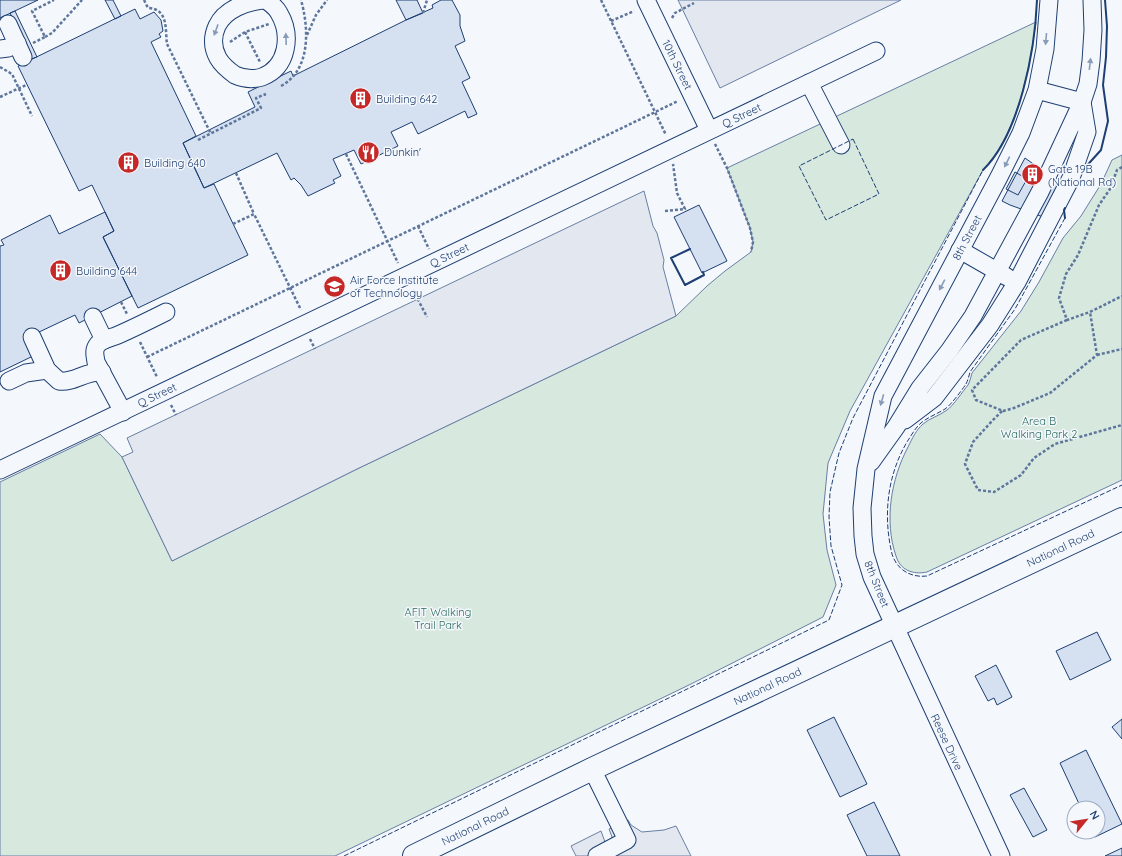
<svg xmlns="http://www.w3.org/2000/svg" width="1122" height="856" font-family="Quicksand,sans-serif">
  <rect width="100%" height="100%" fill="#f4f7fb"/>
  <path fill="#d7e8df" stroke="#687fa3" d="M1036 22C1030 67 1017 136 983 170L850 411 828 463 823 514 827 550 836 585 823 617 691 684 335 856H0V482L100 434 122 457 172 561 355 470 676 316 707 286 725 271 751 252 753 242 750 228 727 168Z
    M1122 155V480L927 572C913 575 900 570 896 556 884 521 891 479 908 447 912 439 916 430 923 424 930 418 939 416 947 410 953 406 963 391 968 385 970 381 971 377 972 373L1021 311 1039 282 1063 238 1081 216 1101 184 1112 160Z"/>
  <path fill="#e3e8f0" stroke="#687fa3" d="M678 0H901L720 88Z
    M644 191 653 226 657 233 664 260 663 267 676 316 355 470 172 561 122 457 133 452 127 438Z
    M628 820 631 825 642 832 664 830 676 826 691 856H576L571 846 601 831 605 842 611 841 612 837 609 829Z"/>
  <path fill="#d5e0f0" stroke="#1d3f73" d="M0 0H38L0 18Z
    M105 0H113L121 16 115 19Z
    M396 0H417L423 13 406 20Z
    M441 0H452L460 15V26L465 41 455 46 470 78 462 82 477 114 468 118 465 111 418 134 412 122 391 132 398 146 361 164 354 150 333 159 341 176 333 180 335 183 308 196 301 185 294 178 291 180 277 153 204 188 183 143 255 107 248 92 291 71 293 76 406 20 433 8 432 5Z
    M135 9 140 19 154 12 161 20 163 31 159 34 161 37 151 42 196 136 183 143 204 188 214 184 248 255 138 308 103 237 114 231 92 185 79 191 18 66Z
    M15 11 37 57 31 59 10 13Z
    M1025 158 1072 192 1057 222 1010 205 1002 201Z
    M1015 172 1027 179 1018 195 1006 189Z
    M699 205 727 261 702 273 674 217Z
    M105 212 114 231 103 237 132 296 79 323 75 315 37 333 33 356 0 372V246L4 245 1 240 50 215 59 234Z
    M1097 632 1111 660 1070 680 1056 651Z
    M996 665 1012 697 997 705 994 698 988 701 975 676Z
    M834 717 867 784 840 797 807 730Z
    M1122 719V739L1112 727Z
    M1086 750 1122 824 1095 837 1093 832H1098V808H1081L1060 763Z
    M1024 788 1047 830 1033 837 1010 795Z
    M874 802 900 856H867L847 815Z
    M1122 848V856H1105Z"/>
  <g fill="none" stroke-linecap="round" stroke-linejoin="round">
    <defs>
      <g id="minor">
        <path d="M263 0C246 2 225 9 217 26 212 37 212 47 218 58 222 65 228 70 235 75 244 79 252 80 262 77 288 67 292 35 279 13 276 7 271 4 266 0"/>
        <path id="s1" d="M646 0 709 130"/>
        <path d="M8 24 23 57"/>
        <path d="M0 49 8 48 17 43"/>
        <path d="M809 83 841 145"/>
        <path d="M1037 90 1082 102"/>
        <path d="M960 250 1007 277"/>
        <path d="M93 317 104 340"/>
        <path d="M32 337 47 370 59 381C74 383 85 371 102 372"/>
        <path d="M9 381 26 373 47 370"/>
        <path d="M123 412 96 362C95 355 93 350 98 344 103 339 111 338 118 335 134 328 150 320 166 312"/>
        <path d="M905 420 934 398 990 325 1017 282 1071 178 1087 132 1082 102"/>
        <path d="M871 462 896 427 920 388 949 351 973 316 1040 192 1082 102 1088 84 1091 61 1093 30 1092 0"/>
        <path id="s2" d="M0 470 876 51"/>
        <path d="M592 769 627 840 597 856"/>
        <path id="s3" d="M1001 856 872 577 865 554 863 536 862 508 866 469 883 396 999 177 1021 133 1037 90 1045 49 1049 0"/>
      </g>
      <g id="major">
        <path id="s4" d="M414 856 592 769 1122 519"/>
      </g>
    </defs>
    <use href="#minor" stroke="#1d3f73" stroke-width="19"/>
    <use href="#major" stroke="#1d3f73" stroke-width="24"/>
    <path stroke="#5e769c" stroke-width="2.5" stroke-dasharray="3 2" stroke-linecap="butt" d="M144 0 148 8C169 9 165 30 167 44L211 134
      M601 0 666 135
      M423 13 427 0
      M672 18 675 13 694 3
      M611 21 634 11
      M245 32 260 62
      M307 35 316 15 327 0
      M45 37 52 33 82 0
      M230 42 245 32 269 24
      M33 43 45 37 32 11 54 0
      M0 67 12 74 32 116
      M281 86C311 70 309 28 301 0
      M0 97 26 85
      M198 140 261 108 256 98 266 94
      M715 144 727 168 750 228 753 242 751 252
      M346 154 398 263
      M1122 167 1117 170 1110 189 1099 205 1078 255 1066 274 1059 298 1067 320 1090 312 1122 296
      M236 173 254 214
      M665 211 685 209 677 193 673 164
      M233 224 254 214 301 310
      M418 226 429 249
      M413 290 427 317
      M121 302 127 314
      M1067 320 1021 340 972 390 976 400 1003 411 1014 408 1050 393 1097 355 1090 312
      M310 339 315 349
      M140 342 157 377
      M1097 355 1122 349
      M147 357 678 101
      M171 405 176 415
      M1002 411 992 421 973 442 965 464 978 490 994 492 1021 475 1034 458 1055 444 1122 425"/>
    <use href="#minor" stroke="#f4f7fb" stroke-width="17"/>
    <use href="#major" stroke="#f4f7fb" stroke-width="22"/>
    <path stroke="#1d3f73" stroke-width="1" stroke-dasharray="5 2" stroke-linecap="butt" d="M853 139 879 194 826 220 799 166Z
      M1065 218 1015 309 970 372C969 376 968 380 966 384 962 390 951 405 945 409 937 414 928 417 921 423 915 428 911 436 907 442 887 476 883 516 892 554 897 570 911 578 927 576L1122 485
      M344 856 829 620 842 585 831 546 829 517 830 492 839 453 853 418 983 170"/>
    <path stroke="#1d3f73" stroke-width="2" d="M983 170C1020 134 1035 50 1037 0
      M1082 171 1101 150 1108 121 1103 85 1106 57 1107 26 1105 0
      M1065 208 1064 210 1065 218
      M690 249 671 258 685 285 704 275 703 272"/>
  </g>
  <defs><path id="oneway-solid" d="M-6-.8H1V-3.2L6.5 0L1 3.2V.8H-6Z"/></defs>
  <g fill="#889bb7">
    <use href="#oneway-solid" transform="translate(216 30) rotate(110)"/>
    <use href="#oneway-solid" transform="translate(286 39) rotate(-92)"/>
    <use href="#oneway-solid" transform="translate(1046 39) rotate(95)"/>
    <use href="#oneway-solid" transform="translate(1090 64) rotate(-83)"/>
    <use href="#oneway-solid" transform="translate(1007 162) rotate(116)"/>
    <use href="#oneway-solid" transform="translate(942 285) rotate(118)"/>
    <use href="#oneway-solid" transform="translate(882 400) rotate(106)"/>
  </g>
  <defs>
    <symbol id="building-disc" viewBox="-11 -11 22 22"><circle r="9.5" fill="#c62828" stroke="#f4f7fb"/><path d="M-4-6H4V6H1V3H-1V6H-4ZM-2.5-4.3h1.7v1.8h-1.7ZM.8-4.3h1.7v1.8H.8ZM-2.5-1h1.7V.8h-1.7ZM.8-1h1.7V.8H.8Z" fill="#fff"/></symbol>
    <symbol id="restaurant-disc" viewBox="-11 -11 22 22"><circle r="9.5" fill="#c62828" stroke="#f4f7fb"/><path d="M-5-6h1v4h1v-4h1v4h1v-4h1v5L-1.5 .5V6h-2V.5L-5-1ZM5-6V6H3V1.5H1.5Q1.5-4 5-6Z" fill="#fff"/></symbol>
    <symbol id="university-disc" viewBox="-11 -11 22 22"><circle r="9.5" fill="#c62828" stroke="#f4f7fb"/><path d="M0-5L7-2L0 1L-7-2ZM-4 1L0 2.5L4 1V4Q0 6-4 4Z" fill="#fff"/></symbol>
  </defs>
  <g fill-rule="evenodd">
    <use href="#building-disc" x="348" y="86" width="25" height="25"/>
    <use href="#restaurant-disc" x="356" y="140" width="25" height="25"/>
    <use href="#building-disc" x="116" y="150" width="25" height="25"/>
    <use href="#building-disc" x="1020" y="162" width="25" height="25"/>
    <use href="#building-disc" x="48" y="258" width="25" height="25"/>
    <use href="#university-disc" x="322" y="274" width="25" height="25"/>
  </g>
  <g text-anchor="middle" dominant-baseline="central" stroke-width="3" stroke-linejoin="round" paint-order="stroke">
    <g font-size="11" fill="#1d3f73" stroke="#f4f7fb">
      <text stroke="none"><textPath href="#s1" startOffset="72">10th Street</textPath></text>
      <text stroke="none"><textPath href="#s2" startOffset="822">Q Street</textPath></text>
      <text stroke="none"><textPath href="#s3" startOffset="671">8th Street</textPath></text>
      <text stroke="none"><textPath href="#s2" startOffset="498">Q Street</textPath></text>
      <text stroke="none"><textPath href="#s2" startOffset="174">Q Street</textPath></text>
      <text stroke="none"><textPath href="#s4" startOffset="716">National Road</textPath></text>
      <text transform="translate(877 584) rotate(68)">8th Street</text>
      <text stroke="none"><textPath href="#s4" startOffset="392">National Road</textPath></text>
      <text transform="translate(947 742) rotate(65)">Reese Drive</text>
      <text stroke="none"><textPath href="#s4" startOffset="68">National Road</textPath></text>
    </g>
    <g font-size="11" fill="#1d3f73" stroke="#f4f7fb" text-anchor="start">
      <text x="376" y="99">Building 642</text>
      <text x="384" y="152">Dunkin'</text>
      <text x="144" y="163">Building 640</text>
      <text x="1048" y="169">Gate 19B<tspan x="1048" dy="13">(National Rd)</tspan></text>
      <text x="76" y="271">Building 644</text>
      <text x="350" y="280">Air Force Institute<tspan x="350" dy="13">of Technology</tspan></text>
    </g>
    <g font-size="11" fill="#2c6c60" stroke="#f4f7fb">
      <text x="1039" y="421">Area B<tspan x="1039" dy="13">Walking Park 2</tspan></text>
      <text x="438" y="612">AFIT Walking<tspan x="438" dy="13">Trail Park</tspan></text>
    </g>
  </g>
  <g transform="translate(1086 820) rotate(60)"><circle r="19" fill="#f4f7fb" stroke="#9eadc5"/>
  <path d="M0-3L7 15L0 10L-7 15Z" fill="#c62828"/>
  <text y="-6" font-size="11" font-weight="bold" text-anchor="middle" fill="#1d3f73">N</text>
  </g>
</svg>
